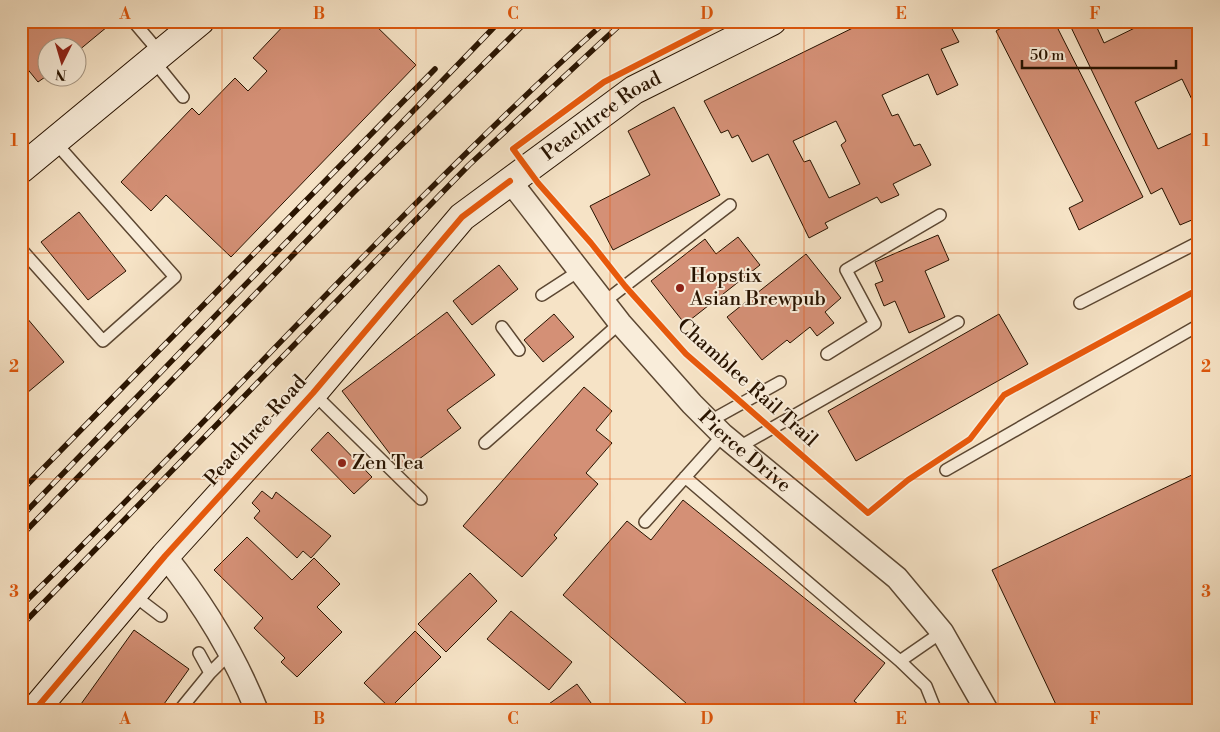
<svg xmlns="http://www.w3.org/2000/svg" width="1220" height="732" font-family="'Libre Bodoni',serif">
  <rect width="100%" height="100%" fill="#f6e3c6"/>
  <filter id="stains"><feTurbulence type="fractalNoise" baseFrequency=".004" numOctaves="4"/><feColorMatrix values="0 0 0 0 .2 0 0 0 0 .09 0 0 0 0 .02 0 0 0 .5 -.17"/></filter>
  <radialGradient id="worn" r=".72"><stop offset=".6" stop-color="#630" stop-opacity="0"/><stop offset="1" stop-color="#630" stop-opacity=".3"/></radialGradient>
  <path fill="#d49076" stroke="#281300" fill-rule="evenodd" d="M21 21H112L113 22 78 51V48H48V75L38 82 21 61Z
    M288 21H371L416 65 231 257 166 195 151 211 121 182 192 108 199 115 235 78 248 91 267 71 253 58Z
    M867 21H963L951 27 959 42 941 49 958 85 937 95 928 74 882 95 892 116 898 114 914 146 920 144 931 165 893 184 899 195 881 203 877 197 825 223 828 228 809 238 768 154 752 162 738 135 732 138 728 130 721 133 704 101ZM836 121 846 141 841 145 860 184 829 198 810 160 804 162 793 141Z
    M1009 21H1054L1143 197 1079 230 1069 208 1083 201 996 31 1010 23Z
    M1068 21H1094L1104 43 1149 21H1199V114L1182 79 1135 102 1158 149 1199 130V217L1180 225 1162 188 1151 194Z
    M674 107 720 195 613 250 590 206 650 175 628 131Z
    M79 212 126 271 88 300 41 242Z
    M938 235 949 260 925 271 945 317 909 333 895 301 884 306 875 284 883 281 875 262Z
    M738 237 760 265 685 324 651 281 705 239 716 254Z
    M806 254 841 298 825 312 834 323 817 336 810 327 790 343 787 340 762 360 727 317Z
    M499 265 518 289 472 325 453 301Z
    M21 311 64 362 21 398Z
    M447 312 495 375 447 410 461 428 403 471 342 391Z
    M554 314 574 337 543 362 524 340Z
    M999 314 1028 364 856 461 828 411Z
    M584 387 612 411 596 430 612 443 586 473 598 484 554 535 557 538 522 577 463 526Z
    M328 432 372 477 354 494 311 450Z
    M1196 473 1199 479V711H1059L992 570Z
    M262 491 272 499 276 492 331 536 311 558 303 551 297 558 254 518 260 511 252 503Z
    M683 500 885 663 854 701 867 711H695L563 595 627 521 651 540Z
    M247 537 292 580 314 558 340 584 317 607 342 632 297 677 281 662 285 658 254 628 263 618 214 570Z
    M470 573 497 601 446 652 418 624Z
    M511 611 572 662 549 690 487 639Z
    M134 630 189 669 159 711H76Z
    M415 631 441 657 390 708 364 683Z
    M577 684 597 711H539Z"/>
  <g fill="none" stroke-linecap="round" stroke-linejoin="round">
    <defs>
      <path id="lane" d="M133 21 161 54
        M153 60 183 97
        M21 249 103 341 175 277 54 141
        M542 295 579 271
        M604 302 730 205
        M1080 303 1199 242
        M502 327 519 350
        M827 354 875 324 846 270 940 215
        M313 393 421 499
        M710 421 780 382
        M485 443 620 323
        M739 447 958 322
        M946 470 1199 325
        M685 477 900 661 942 632
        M645 522 723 435
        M132 594 161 616
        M199 653 210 673
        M900 661 926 686 936 711
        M179 711 210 673 231 652"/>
      <g id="street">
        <path id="s1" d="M510 181 620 323 692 404 723 435 897 578 942 632 987 711"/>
        <path d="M165 556C203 603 234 654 257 711"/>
      </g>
      <g id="secondary">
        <path d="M21 169 200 21"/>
        <path id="s2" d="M34 711 165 556 313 393 462 217 634 90 772 21"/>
      </g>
    </defs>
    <use href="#lane" stroke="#5c4732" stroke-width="14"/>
    <use href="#street" stroke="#5c4732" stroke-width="25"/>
    <use href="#secondary" stroke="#281300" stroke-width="30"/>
    <use href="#lane" stroke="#f9edda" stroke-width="11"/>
    <use href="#street" stroke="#f9edda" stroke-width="22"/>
    <use href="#secondary" stroke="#f9edda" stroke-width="28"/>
    <defs>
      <path id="rail" d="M21 491 435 69
        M21 517 500 21
        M21 536 353 193 527 21
        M21 606C219 413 401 206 606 21
        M21 626 469 165 624 21"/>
    </defs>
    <use href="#rail" stroke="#281300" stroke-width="5.5"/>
    <use href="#rail" stroke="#f9edda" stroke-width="4" stroke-dasharray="11" stroke-linecap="butt"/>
    <defs>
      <path id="cycleway" d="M723 21 604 82 513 149 538 183 591 243 625 286 686 354 868 513 908 480 970 439 1004 395 1199 289
        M34 711 165 556 313 393 462 217 510 181"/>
    </defs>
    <use href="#cycleway" stroke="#f9edda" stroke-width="9"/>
    <use href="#cycleway" stroke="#e8590c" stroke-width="6"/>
  </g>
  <path fill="none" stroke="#de560b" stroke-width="1" stroke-opacity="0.55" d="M222 21V711M416 21V711M610 21V711M804 21V711M998 21V711M21 253H1199M21 479H1199"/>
  <g fill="#8f2418" stroke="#f9edda" stroke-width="2">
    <circle cx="680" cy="288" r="5"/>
    <circle cx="342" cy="463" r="5"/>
  </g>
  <g text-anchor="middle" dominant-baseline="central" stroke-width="4" stroke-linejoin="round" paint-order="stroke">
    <g font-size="20" fill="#281300" stroke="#f9edda">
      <text stroke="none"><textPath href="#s2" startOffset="826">Peachtree Road</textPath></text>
      <text transform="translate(747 383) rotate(42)">Chamblee Rail Trail</text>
      <text transform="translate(256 431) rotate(-48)">Peachtree Road</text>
      <text stroke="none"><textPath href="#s1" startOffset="359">Pierce Drive</textPath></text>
    </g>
    <g font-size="20" fill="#281300" stroke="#f9edda" text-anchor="start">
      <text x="690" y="276">Hopstix<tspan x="690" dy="23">Asian Brewpub</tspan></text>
      <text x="352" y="463">Zen Tea</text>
    </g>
  </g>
  <rect width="1220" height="732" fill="none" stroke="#f6e3c6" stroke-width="55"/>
  <g transform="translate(62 62) rotate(185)"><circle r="24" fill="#f9edda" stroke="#a59683"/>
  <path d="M0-4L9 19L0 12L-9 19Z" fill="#8f2418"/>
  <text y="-8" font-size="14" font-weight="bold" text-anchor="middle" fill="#281300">N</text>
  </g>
  <path d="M1022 60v8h154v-8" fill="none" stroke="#281300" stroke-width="2.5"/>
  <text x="1030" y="60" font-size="15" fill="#281300" stroke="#f9edda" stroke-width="4" paint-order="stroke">50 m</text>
  <rect x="28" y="28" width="1164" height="676" fill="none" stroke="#de560b" stroke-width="2"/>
  <g font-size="16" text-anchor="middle" font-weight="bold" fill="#de560b">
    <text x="125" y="19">A</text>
    <text x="319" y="19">B</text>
    <text x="513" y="19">C</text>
    <text x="707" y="19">D</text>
    <text x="901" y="19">E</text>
    <text x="1095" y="19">F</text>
    <text x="14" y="146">1</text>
    <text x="1206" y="146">1</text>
    <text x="14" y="372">2</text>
    <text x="1206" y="372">2</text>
    <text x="14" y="597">3</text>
    <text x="1206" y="597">3</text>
    <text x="125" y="724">A</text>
    <text x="319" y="724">B</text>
    <text x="513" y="724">C</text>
    <text x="707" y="724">D</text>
    <text x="901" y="724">E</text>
    <text x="1095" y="724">F</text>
  </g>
  <rect width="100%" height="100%" filter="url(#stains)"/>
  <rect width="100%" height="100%" fill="url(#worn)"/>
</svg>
